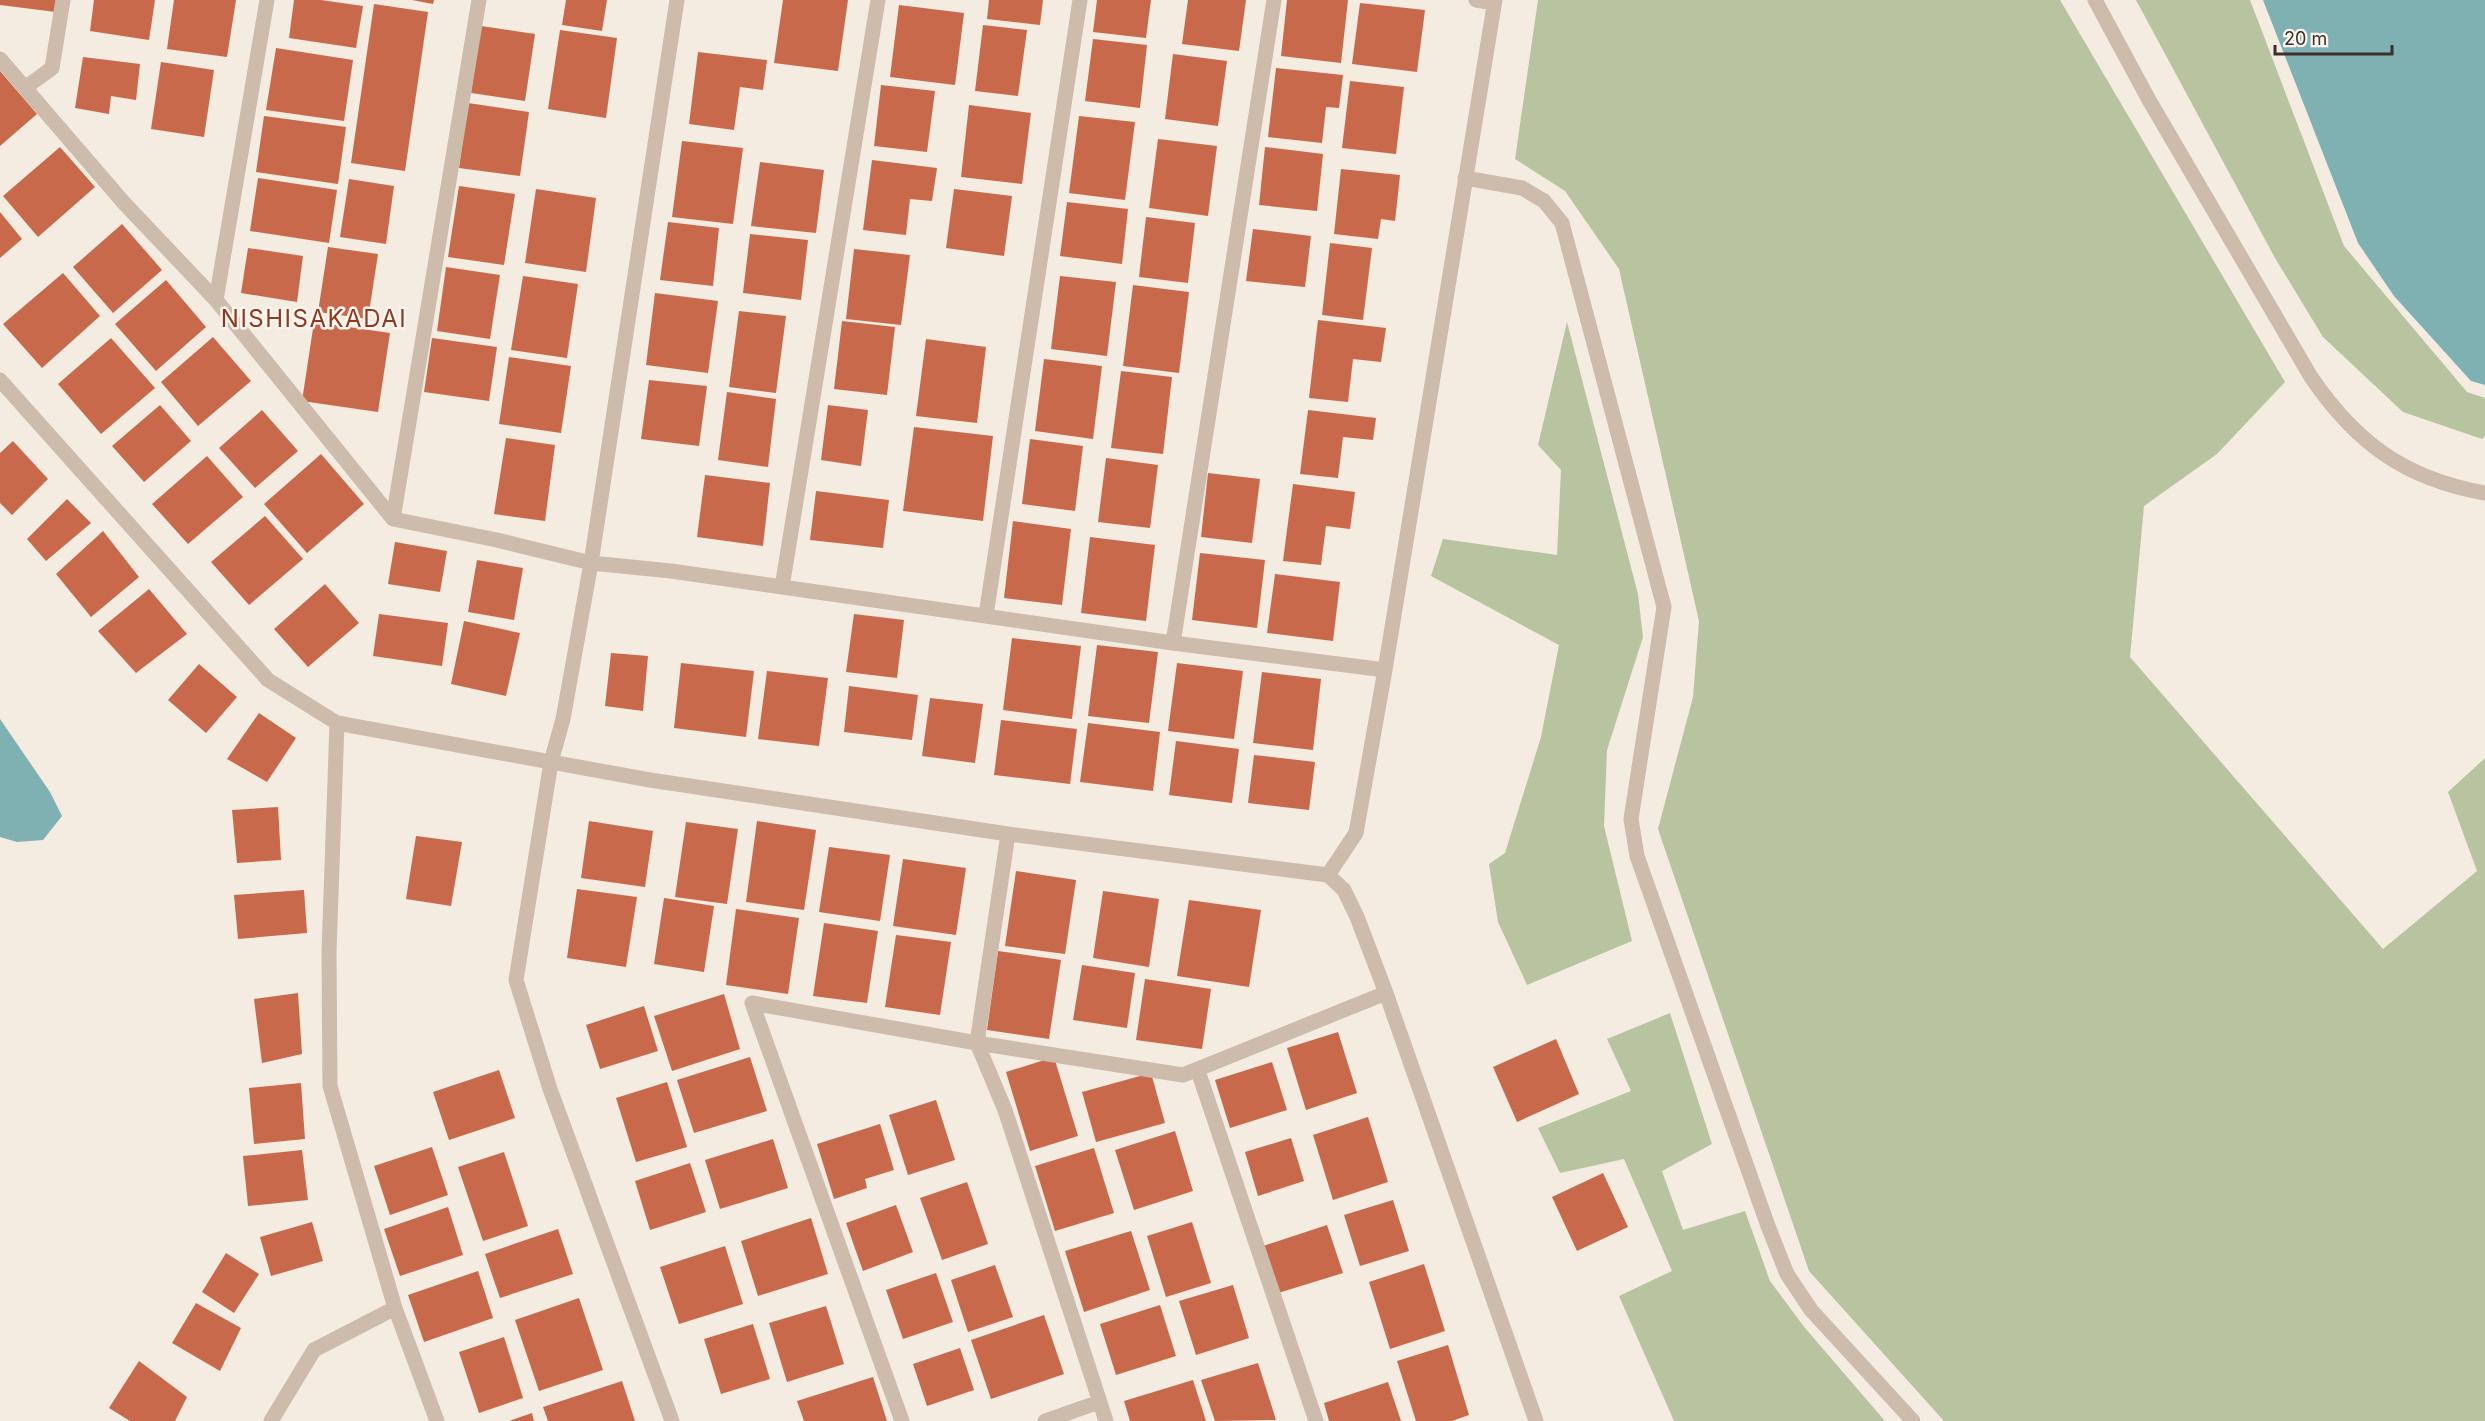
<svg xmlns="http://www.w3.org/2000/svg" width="2485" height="1421" font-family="Inter,sans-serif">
  <rect width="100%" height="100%" fill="#f4ebe1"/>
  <path fill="#b8c4a0" d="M1538 0H2060L2285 382 2217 454 2144 506 2130 657 2383 949 2477 871 2448 792 2485 758V1421H1944L1809 1271 1658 829 1693 697 1699 621 1619 269 1565 191 1515 159Z
    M2136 0H2250L2344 246 2467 392 2485 398V436L2482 439 2403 412 2323 337 2275 258Z
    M1567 322 1638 594 1643 637 1607 750 1604 826 1632 941 1527 985 1498 922 1489 864 1505 853 1541 737 1559 645 1431 576 1443 539 1557 555 1561 470 1538 445Z
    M1670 1013 1712 1144 1662 1171 1683 1230 1745 1211 1770 1281 1805 1328 1885 1421H1674L1619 1296 1672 1271 1624 1159 1560 1173 1538 1128 1631 1091 1607 1039Z"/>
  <path fill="#7fb0b2" d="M2263 0H2485V385L2471 381 2394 296 2358 243Z
    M0 719 50 792 62 816 43 840 17 842 0 837Z"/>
  <path fill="#c8694b" d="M0 0H58L56 12 0 5Z
    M94 0H155L149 40 90 31Z
    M174 0H236L227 57 167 49Z
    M294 0H321L363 6 356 48 289 38Z
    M412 0H434L433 4Z
    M566 0H607L602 31 562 25Z
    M783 0H848L838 71 774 63Z
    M989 0H1043L1040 25 987 19Z
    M1097 0H1151L1146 38 1093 32Z
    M1188 0H1246L1239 51 1182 44Z
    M1287 0H1348L1341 63 1281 56Z
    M1360 3 1425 10 1417 72 1352 64Z
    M374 4 428 12 405 171 351 163Z
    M899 5 964 13 955 85 890 77Z
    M983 25 1027 30 1018 96 975 91Z
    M481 26 535 34 525 101 471 93Z
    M560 30 617 38 606 118 548 109Z
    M1093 39 1147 45 1140 108 1085 101Z
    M276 48 353 60 344 121 266 110Z
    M698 52 767 60 763 90 740 87 734 130 689 124Z
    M1173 54 1227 61 1218 126 1165 119Z
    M83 57 140 64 136 100 111 96 109 114 75 108Z
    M161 62 214 70 204 137 151 129Z
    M1276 68 1343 75 1339 108 1326 107 1322 143 1268 137Z
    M0 71 37 114 0 146Z
    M1350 81 1404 87 1396 154 1342 148Z
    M881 85 935 91 927 152 874 146Z
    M468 103 529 112 520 176 459 168Z
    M969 105 1031 113 1022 184 961 177Z
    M264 116 346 127 338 184 256 172Z
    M1079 116 1135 122 1125 200 1069 193Z
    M1158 139 1217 146 1208 216 1149 208Z
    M682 141 743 148 733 224 672 217Z
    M60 147 95 187 38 237 3 196Z
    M1265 147 1323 154 1317 211 1259 205Z
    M872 160 937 168 932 201 910 199 906 235 863 230Z
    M760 162 824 170 816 233 751 226Z
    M1341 169 1400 175 1395 221 1381 219 1378 239 1334 234Z
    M258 178 337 190 329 243 250 231Z
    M349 179 394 186 386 244 340 237Z
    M459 186 515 194 504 265 448 257Z
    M536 189 596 198 586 272 525 263Z
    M954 189 1012 196 1004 256 946 248Z
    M1067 202 1128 209 1122 264 1060 256Z
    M0 212 22 239 0 258Z
    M1146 217 1195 223 1188 283 1139 277Z
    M668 222 719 228 713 286 660 280Z
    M122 224 162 270 113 313 73 267Z
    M1253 229 1311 236 1305 287 1246 281Z
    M750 234 808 240 801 300 743 293Z
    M1330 243 1372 248 1363 320 1322 315Z
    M328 247 378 254 368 319 318 312Z
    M248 248 303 256 297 302 241 293Z
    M854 249 910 255 901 325 846 319Z
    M446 267 500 275 490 339 437 331Z
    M63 273 100 316 42 368 3 324Z
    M523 276 578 284 567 358 511 350Z
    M1060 276 1116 282 1107 356 1051 349Z
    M166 280 206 327 156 371 115 324Z
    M1133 285 1189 292 1179 373 1123 366Z
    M655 293 718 301 708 373 646 365Z
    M739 311 786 316 776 393 729 387Z
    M1318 320 1386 328 1381 362 1353 359 1348 402 1309 398Z
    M842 321 895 327 887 395 834 389Z
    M314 322 390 333 378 412 302 401Z
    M213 337 251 381 198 426 161 382Z
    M111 338 155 388 101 434 58 384Z
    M432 338 497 347 489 401 424 392Z
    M926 339 986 347 977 423 916 416Z
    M509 357 571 366 561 433 499 424Z
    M1044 359 1102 366 1093 439 1035 431Z
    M1121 371 1172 377 1163 454 1111 448Z
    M649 380 707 386 699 446 641 439Z
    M727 392 776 399 768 467 718 460Z
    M160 405 191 441 144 482 112 446Z
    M828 405 868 410 861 466 821 460Z
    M262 410 298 451 255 488 219 448Z
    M1308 410 1376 418 1373 440 1343 437 1338 478 1300 474Z
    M914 427 993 436 983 521 903 511Z
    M506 438 555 445 545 521 494 514Z
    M1030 439 1083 446 1075 511 1022 504Z
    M13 441 48 479 12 515 0 503V453Z
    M321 454 364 504 307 553 264 504Z
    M207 456 243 497 188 544 152 504Z
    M1106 458 1158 465 1150 528 1098 522Z
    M1208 473 1260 479 1252 543 1201 537Z
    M705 475 770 483 763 546 697 537Z
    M1293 484 1355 492 1350 529 1326 526 1321 565 1283 561Z
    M816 491 889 500 883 548 810 540Z
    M67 499 91 523 46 561 27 539Z
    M265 516 303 559 249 605 211 562Z
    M1013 521 1071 529 1062 605 1004 598Z
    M103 531 139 577 91 617 56 574Z
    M1090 537 1155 545 1146 621 1081 613Z
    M395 542 447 551 440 592 388 584Z
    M1200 553 1265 560 1257 628 1192 620Z
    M477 560 523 568 514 620 468 612Z
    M1275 574 1340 582 1333 641 1267 633Z
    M325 584 359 623 308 667 274 629Z
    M149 589 187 634 136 673 98 631Z
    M379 614 448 623 442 666 373 656Z
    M854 614 904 620 897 678 846 672Z
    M464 621 520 633 506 696 451 684Z
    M1012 638 1081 646 1072 719 1003 710Z
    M1097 645 1158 652 1149 723 1088 716Z
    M611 653 648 656 643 711 605 706Z
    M681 663 754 671 746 737 674 728Z
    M1177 663 1243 671 1234 739 1168 731Z
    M199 664 237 697 206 733 168 700Z
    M767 671 828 678 819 746 758 739Z
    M1262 672 1321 679 1313 750 1253 743Z
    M849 686 918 695 912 740 844 732Z
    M930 698 983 704 975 763 922 756Z
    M259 713 296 738 267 782 227 759Z
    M1001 720 1077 729 1070 784 994 775Z
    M1088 723 1160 732 1153 791 1080 782Z
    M1176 741 1239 749 1232 803 1169 795Z
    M1254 755 1315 762 1309 810 1248 803Z
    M278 807 281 860 237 863 232 810Z
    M589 821 653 831 645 887 581 878Z
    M757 821 816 830 804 910 746 902Z
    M686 822 738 829 727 904 675 897Z
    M416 836 462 842 451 906 406 899Z
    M829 847 890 855 880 921 819 912Z
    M903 859 966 868 956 935 893 926Z
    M1016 871 1076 880 1065 954 1005 946Z
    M577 889 637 897 626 967 567 958Z
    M304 890 307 933 238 939 234 895Z
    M1103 891 1159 899 1149 967 1093 958Z
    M664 898 714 906 704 972 654 964Z
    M1189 900 1261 910 1249 987 1177 976Z
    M736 909 799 918 788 994 726 985Z
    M824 923 878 931 867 1003 813 996Z
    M896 935 951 942 940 1015 885 1007Z
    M998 951 1061 960 1049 1039 987 1030Z
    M1082 965 1135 973 1127 1028 1073 1020Z
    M1145 979 1211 989 1202 1049 1136 1040Z
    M298 993 302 1054 262 1063 254 999Z
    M724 994 740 1049 672 1071 654 1016Z
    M644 1006 658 1051 600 1069 586 1025Z
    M1338 1032 1357 1093 1306 1110 1287 1048Z
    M1556 1039 1579 1094 1517 1122 1493 1067Z
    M750 1057 767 1111 694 1133 677 1080Z
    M1054 1057 1078 1136 1030 1151 1006 1072Z
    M1272 1062 1287 1110 1230 1128 1215 1080Z
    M499 1070 515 1118 449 1140 433 1092Z
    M1151 1073 1165 1123 1096 1142 1082 1092Z
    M667 1082 687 1147 636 1162 616 1098Z
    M301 1083 305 1139 254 1144 249 1088Z
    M936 1100 955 1160 908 1175 889 1115Z
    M1368 1117 1388 1182 1333 1200 1313 1135Z
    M880 1124 894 1170 865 1179 867 1188 834 1199 817 1144Z
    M1175 1131 1193 1191 1134 1210 1115 1150Z
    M1291 1138 1304 1181 1258 1196 1245 1152Z
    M773 1139 788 1188 720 1209 705 1160Z
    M432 1147 448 1195 390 1215 374 1166Z
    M1094 1148 1114 1213 1055 1231 1035 1166Z
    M302 1150 308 1200 248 1206 243 1156Z
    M504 1152 528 1226 483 1241 458 1167Z
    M690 1163 706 1212 650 1230 635 1181Z
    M1603 1173 1628 1227 1577 1251 1552 1197Z
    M967 1182 988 1244 942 1260 920 1198Z
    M1393 1200 1409 1251 1360 1266 1344 1215Z
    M896 1205 913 1252 863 1271 846 1223Z
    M448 1207 463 1255 400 1276 384 1229Z
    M811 1218 828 1274 758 1296 741 1241Z
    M312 1222 323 1261 271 1276 260 1237Z
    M1192 1222 1211 1283 1166 1297 1147 1236Z
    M1327 1225 1343 1273 1275 1294 1260 1247Z
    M558 1229 573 1274 500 1298 485 1254Z
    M1131 1231 1150 1290 1084 1312 1065 1251Z
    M725 1246 743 1304 679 1324 660 1267Z
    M226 1253 259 1274 234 1313 202 1292Z
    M1424 1264 1445 1331 1390 1349 1369 1282Z
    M995 1265 1013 1317 968 1332 951 1280Z
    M478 1271 493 1318 424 1342 408 1295Z
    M936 1273 953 1322 903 1339 886 1290Z
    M1233 1285 1249 1338 1196 1355 1179 1301Z
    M579 1298 603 1370 539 1391 515 1320Z
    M196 1303 241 1328 220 1371 172 1343Z
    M1160 1305 1176 1356 1116 1375 1100 1324Z
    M826 1306 844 1364 787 1382 769 1323Z
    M1044 1315 1064 1374 991 1399 971 1340Z
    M753 1324 770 1379 721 1394 704 1339Z
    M504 1337 523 1398 479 1413 459 1352Z
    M1448 1345 1469 1415 1452 1421H1416L1397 1361Z
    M960 1348 974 1390 927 1406 913 1364Z
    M139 1361 187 1397 175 1421H130L109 1408Z
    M1258 1363 1276 1420 1215 1421 1201 1380Z
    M873 1377 887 1421H804L797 1401Z
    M1193 1380 1206 1421H1130L1124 1401Z
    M622 1381 635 1421H548L543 1407Z
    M1388 1382 1401 1421H1329L1324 1403Z
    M532 1413 534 1421H509Z"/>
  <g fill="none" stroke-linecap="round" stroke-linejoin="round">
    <path stroke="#cdbbac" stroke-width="15" d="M1476 0 1494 3
      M2095 0 2149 100 2311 377C2356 443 2405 479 2485 493
      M0 59 124 203 216 300 393 519 497 540 591 563 671 571 1173 643 1385 670
      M25 88 52 68 63 0
      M1465 178 1522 188 1544 201 1562 223 1664 607 1631 819 1637 856 1768 1226 1787 1274 1811 1310 1913 1421
      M216 300 267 0
      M0 380 268 680 337 723 650 780 1008 834 1328 875 1344 890 1357 917 1386 993 1536 1421
      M393 519 479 0
      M782 587 878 0
      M986 615 1080 0
      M1173 643 1274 0
      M337 723 329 952 330 1086 395 1308 437 1421
      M1008 834 977 1043 1005 1110 1106 1421
      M1328 875 1356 833 1385 670 1495 0
      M1198 1071 1316 1421
      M271 1421 314 1350 395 1308
      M672 1421 550 1089 516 980 551 762 563 719 591 563 677 0
      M902 1421 752 1003 977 1043 1183 1075 1386 993
      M1045 1421 1099 1402"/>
  </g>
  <g text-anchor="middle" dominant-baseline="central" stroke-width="5" stroke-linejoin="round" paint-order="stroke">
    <g font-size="24" letter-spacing="1.5" fill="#8c3b22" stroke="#fbf5ee">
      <text x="314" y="318">NISHISAKADAI</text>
    </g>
  </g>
  <path d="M2275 45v9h117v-9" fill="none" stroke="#3b302b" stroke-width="3"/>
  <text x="2284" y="45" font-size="18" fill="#3b302b" stroke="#fbf5ee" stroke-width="4.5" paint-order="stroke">20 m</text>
</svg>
